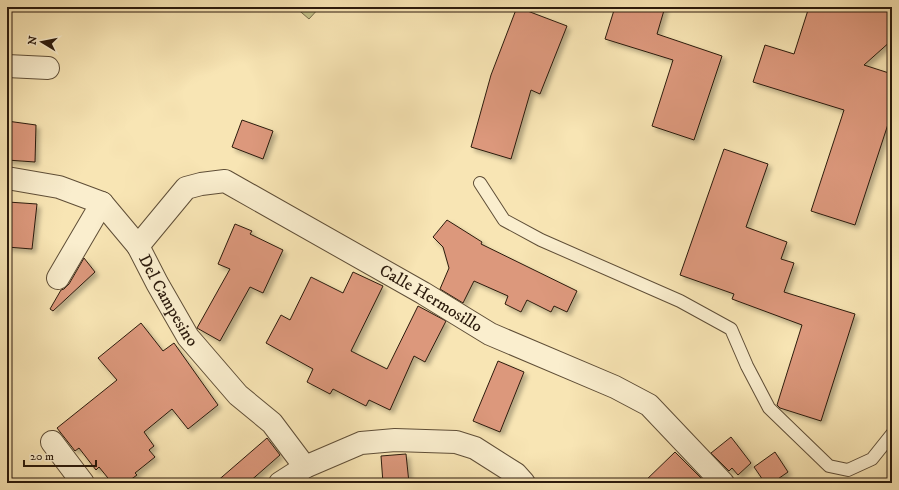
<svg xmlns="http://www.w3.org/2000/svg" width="899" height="490" font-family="'IM FELL DW Pica',serif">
  <defs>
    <filter id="shadow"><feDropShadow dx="3.5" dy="3.5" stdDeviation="2" flood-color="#0004"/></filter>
  </defs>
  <rect width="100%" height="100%" fill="#f8e5b4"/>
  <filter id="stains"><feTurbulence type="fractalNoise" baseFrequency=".005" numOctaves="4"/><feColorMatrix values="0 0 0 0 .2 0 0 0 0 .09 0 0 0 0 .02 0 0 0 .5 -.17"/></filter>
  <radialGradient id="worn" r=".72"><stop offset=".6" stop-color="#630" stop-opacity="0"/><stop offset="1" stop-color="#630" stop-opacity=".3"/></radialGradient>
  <path fill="#c4c289" stroke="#786e4b" d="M295 7H320L309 19Z"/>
  <path fill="#dc987c" stroke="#2c1b0d" filter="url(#shadow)" d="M517 7 567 26 540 94 531 90 511 159 471 147 491 75Z
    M615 7H665L657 34 722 56 694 140 652 126 673 60 605 39Z
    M809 7H892V40L864 65 892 74V112L855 225 811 211 844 110 753 82 765 45 794 54Z
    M242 120 273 131 263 159 232 147Z
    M7 121 36 125 35 162 7 160Z
    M724 149 768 164 746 227 787 242 781 259 794 263 784 292 855 314 821 421 780 408 777 405 802 325 732 299 734 294 680 275Z
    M8 202 37 204 32 249 7 247Z
    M447 220 482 242 481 244 577 291 567 312 554 306 551 312 527 300 521 312 505 304 508 296 474 281 463 303 440 289 449 268 443 247 433 237Z
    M235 224 252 231 250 234 283 250 263 293 250 287 220 341 197 328 230 269 218 264Z
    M84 258 95 272 53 311 50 309 61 290 64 289 69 284Z
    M353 272 383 286 351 351 387 369 418 306 446 321 425 362 414 356 390 410 369 400 366 406 333 389 330 394 307 382 313 369 266 343 281 315 290 320 311 277 343 293Z
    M141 323 163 351 174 343 218 405 188 429 172 409 144 432 154 446 149 450 155 457 135 473 137 475 126 483H112L99 467 96 470 79 448 75 451 57 428 117 380 98 358Z
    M498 361 524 372 500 432 473 421Z
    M731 437 751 463 738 475 732 468 729 471 711 453Z
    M267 438 280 455 248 483H215Z
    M675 452 706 483H643Z
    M775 452 788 472 772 483H765L754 467Z
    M406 454 409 483H383L381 456Z"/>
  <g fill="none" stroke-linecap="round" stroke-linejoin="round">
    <defs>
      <path id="lane" d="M480 183 504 220 541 240 680 301 731 329 747 366 769 408 829 466 848 470 872 459 892 434"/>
      <g id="street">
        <path d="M7 66 48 68"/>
        <path id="s1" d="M7 178 59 187 102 203 138 246 157 283 188 337 238 395 272 423 305 467"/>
        <path id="s2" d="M138 246 186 188 201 184 225 181 423 293 490 334 615 387 649 405 723 483"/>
        <path d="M58 278 102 203"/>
        <path d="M52 442 83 483"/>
        <path d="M280 483 305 467 361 443 395 440 456 442 475 448 516 474 524 483"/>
      </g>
    </defs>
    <use href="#lane" stroke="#5f4e37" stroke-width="14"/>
    <use href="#street" stroke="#5f4e37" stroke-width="24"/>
    <use href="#lane" stroke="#faeece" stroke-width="12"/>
    <use href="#street" stroke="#faeece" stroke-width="22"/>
  </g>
  <g text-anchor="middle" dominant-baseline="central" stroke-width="3" stroke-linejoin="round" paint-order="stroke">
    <g font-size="17" fill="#2c1b0d" stroke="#faeece">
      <text stroke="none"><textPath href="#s1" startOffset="217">Del Campesino</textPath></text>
      <text stroke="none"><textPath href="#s2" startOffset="352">Calle Hermosillo</textPath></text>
    </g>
  </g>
  <rect width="899" height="490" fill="none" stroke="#f8e5b4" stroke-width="24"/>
  <rect x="8" y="8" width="883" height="474" fill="none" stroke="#2c1b0d" stroke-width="2"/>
  <rect x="12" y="12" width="875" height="466" fill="none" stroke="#2c1b0d"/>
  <g transform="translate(42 42) rotate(280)" stroke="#faeece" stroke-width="3" paint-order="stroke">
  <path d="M0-3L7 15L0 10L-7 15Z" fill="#2c1b0d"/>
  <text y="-6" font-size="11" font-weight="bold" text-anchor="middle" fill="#2c1b0d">N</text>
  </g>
  <path d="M24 460v6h72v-6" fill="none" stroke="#2c1b0d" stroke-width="2"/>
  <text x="30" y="460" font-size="12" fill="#2c1b0d" stroke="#faeece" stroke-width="3" paint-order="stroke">20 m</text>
  <rect width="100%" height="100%" filter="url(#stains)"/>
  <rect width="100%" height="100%" fill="url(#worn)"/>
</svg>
